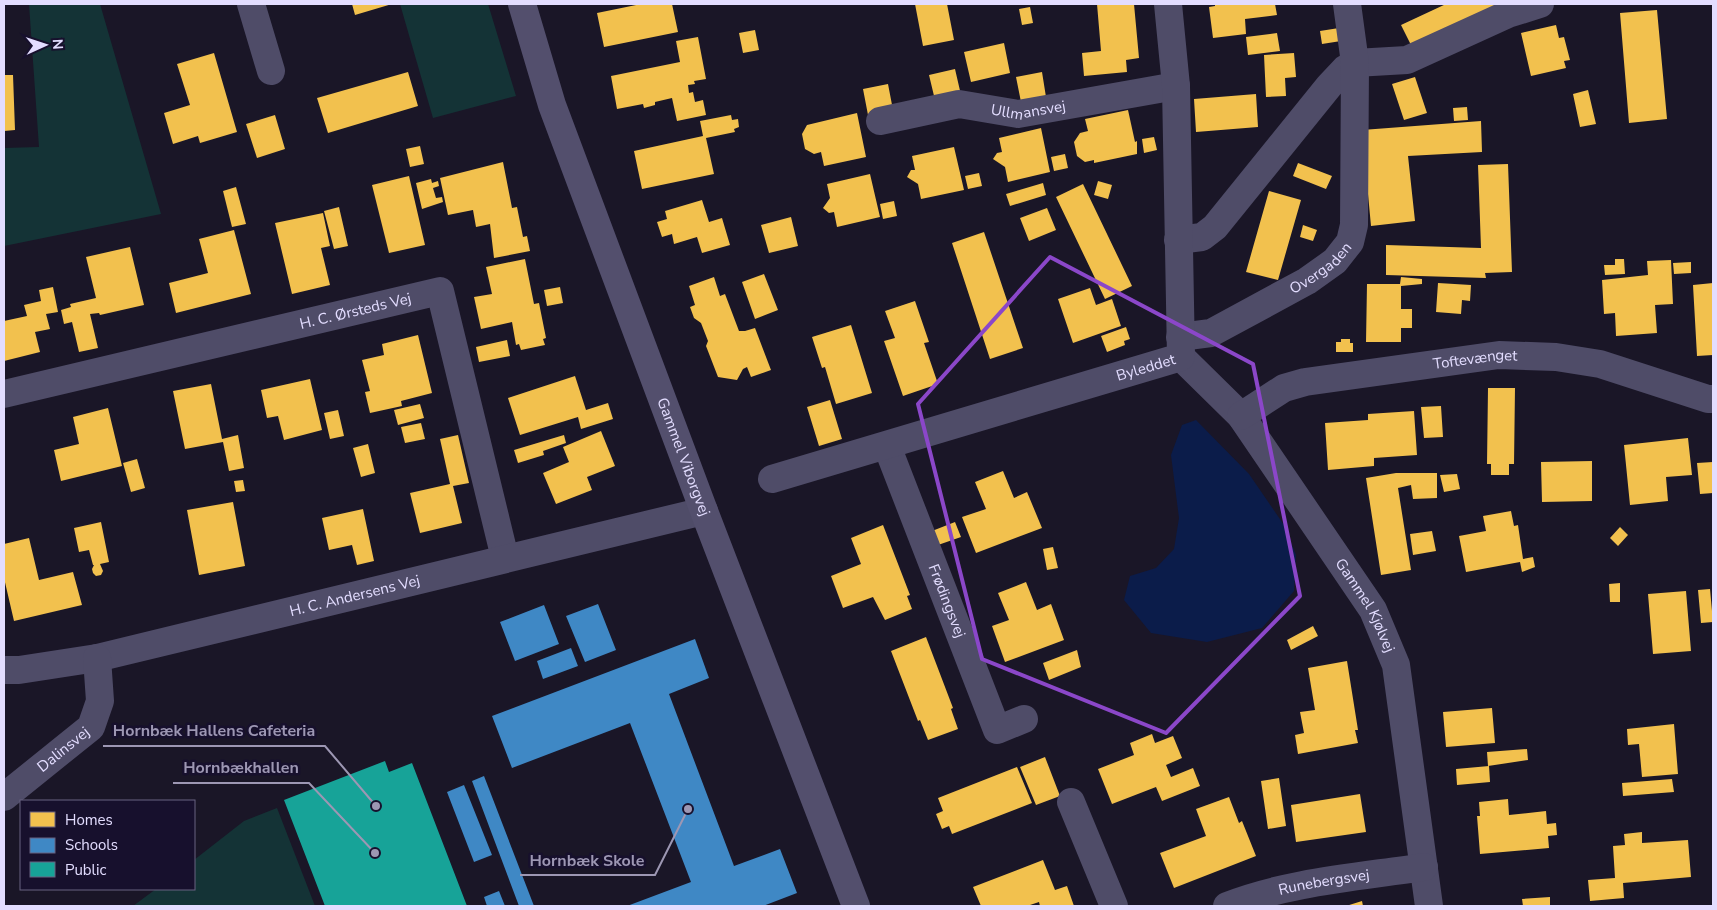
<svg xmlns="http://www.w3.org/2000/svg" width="1717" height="910" font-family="'Nunito Sans',sans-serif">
  <rect width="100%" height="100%" fill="#1a1627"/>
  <path fill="#143336" d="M29 4H100L161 214 4 246V148L39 147Z
    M400 4H488L516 96 433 118Z
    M277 808 315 906H133L156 889H194V860L244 821Z"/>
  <path fill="#0b1c4a" d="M1196 420 1249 474 1284 525 1296 555 1294 591 1262 628 1207 642 1151 633 1124 600 1130 576 1156 568 1174 549 1179 518 1171 455 1182 425Z"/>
  <path fill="#f2c14e" d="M352 4H392L355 15Z
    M641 4H672L678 32 604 47 597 13Z
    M915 4H947L954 40 923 46Z
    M1097 4H1134L1139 58 1126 60 1127 72 1084 76 1082 53 1101 51Z
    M1215 4H1275L1277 15 1245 19 1246 34 1213 38 1209 7 1215 6Z
    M1446 4H1495L1498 11 1414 51 1401 25Z
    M1030 7 1033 23 1022 25 1019 9Z
    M1657 10 1667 119 1629 123 1620 13Z
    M1556 25 1559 38 1564 37 1570 60 1564 61 1566 68 1531 76 1521 33Z
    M1339 28 1341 41 1322 44 1320 31Z
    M755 30 759 50 743 53 739 33Z
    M1277 33 1280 51 1248 55 1246 37Z
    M698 37 706 79 694 81 695 84 688 85 689 93 693 92 695 102 703 100 706 115 677 121 672 98 655 102V105L644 108 643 104 617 109 611 76 680 62 676 41Z
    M1004 43 1010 73 971 82 964 52Z
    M214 53 237 132 200 143 198 136 173 144 164 113 190 105 177 64Z
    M1294 53 1296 77 1285 78 1286 96 1266 97 1264 55Z
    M955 69 961 95 935 100 929 75Z
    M408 72 418 106 328 133 317 98Z
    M1042 72 1046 97 1021 102 1016 77Z
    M4 75H13L15 130 4 131Z
    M1415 77 1427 113 1404 120 1392 84Z
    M888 84 893 110 868 115 863 89Z
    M1588 90 1596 124 1580 127 1573 94Z
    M1256 94 1258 127 1196 132 1194 99Z
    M1467 107 1468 120 1454 121 1453 108Z
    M1128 110 1135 142 1137 141V154L1094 163V160L1085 162 1077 156 1074 142 1080 133 1088 131 1085 119Z
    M857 113 866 157 824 166 821 152 814 154 805 149 802 134 807 125Z
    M275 115 285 149 257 158 246 124Z
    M731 115 732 120 738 119 739 127 734 129 735 132 706 138 714 174 642 189 634 151 703 136 700 121Z
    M1481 121 1482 152 1408 156 1415 221 1371 226 1362 130Z
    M1041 128 1050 172 1008 182 1005 167 993 159 997 153 1002 152 999 138Z
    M1154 137 1157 150 1144 153 1142 139Z
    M420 146 424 164 410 167 406 149Z
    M954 147 964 190 921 199 918 184 907 177 911 170H915L912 156Z
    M1065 154 1068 168 1054 171 1051 157Z
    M503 162 512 208 517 207 523 237 527 236 530 251 494 258 490 224 476 227 473 210 448 215 440 178Z
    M1298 163 1332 176 1326 189 1293 176Z
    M1508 164 1512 272 1485 273 1486 278 1386 275V245L1481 248 1478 165Z
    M979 173 982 186 968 189 965 176Z
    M870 174 880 217 837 227 834 212 829 213 823 208 830 198 827 184Z
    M409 176 425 245 389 253 372 185Z
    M431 179 432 183 438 181 439 186 433 188 436 198 442 197 443 202 422 209 416 183Z
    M1098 181 1112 185 1108 199 1094 195Z
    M1043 183 1046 195 1010 206 1006 194Z
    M1083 184 1132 286 1105 299 1056 197Z
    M236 187 246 224 232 227 223 191Z
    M1269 191 1301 200 1278 280 1246 272Z
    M702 200 709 222 722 218 730 245 702 253 697 237 674 244 672 234 662 237 657 222 667 219 665 211Z
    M894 201 897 216 883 219 880 204Z
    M339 207 348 246 334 249 324 211Z
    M1047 208 1056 230 1029 241 1020 218Z
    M323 213 330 246 321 248 330 285 292 294 275 223Z
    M791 217 798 246 769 253 761 225Z
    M1303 225 1317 230 1313 241 1300 237Z
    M234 230 251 294 176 313 169 283 208 273 199 239Z
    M984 232 1023 348 990 359 952 243Z
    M130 247 144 305 100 315 99 313 90 314 98 348 79 352 72 322 64 324 61 310 71 307 70 304 96 298 86 257Z
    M525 259 534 304 539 303 546 338 543 339 545 345 521 350 519 344 516 345 512 322 481 329 474 297 492 294 486 267Z
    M1615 259H1624L1625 274 1605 275 1604 265H1615Z
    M1671 260 1673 304 1655 305 1657 333 1616 336 1615 313 1604 314 1602 280 1648 275 1647 261Z
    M1691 262V273L1674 274 1673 263Z
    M764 274 778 310 755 319 742 282Z
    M714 277 720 296 725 294 739 331H745L755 328 771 370 751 377 747 367 743 369 737 380 718 377 706 346 708 341 701 323 694 318 690 307 695 305 689 286Z
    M1401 277 1422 279V284L1401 286V309H1412V328H1401V342H1366L1367 284H1400Z
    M1438 283 1471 285 1470 301 1462 300 1461 314 1436 312Z
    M1713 283V355L1697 356 1693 285Z
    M53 287 58 312 46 314 50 329 35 332 40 352 4 361V321L27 316 24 305 41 301 39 290Z
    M560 287 563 303 547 306 544 290Z
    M1090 288 1096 305 1112 299 1121 326 1073 343 1058 299Z
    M915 301 929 342 924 343 938 384 903 396 884 341 895 338 885 311Z
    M851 325 872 393 836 404 825 367 822 368 812 337Z
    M1126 327 1130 339 1124 341 1125 345 1107 352 1101 336Z
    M418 335 432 393 401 401 402 406 370 413 365 392 370 391 362 360 384 355 382 344Z
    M1341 339H1350V343H1353V352H1336V342H1341Z
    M507 340 510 356 479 362 476 347Z
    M575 376 586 410 608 403 613 419 581 429 578 417 520 435 508 398Z
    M310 379 322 430 284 440 278 416 267 418 261 390Z
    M211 384 222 439 238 435 244 468 229 471 223 442 185 449 173 391Z
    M1488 388H1515L1514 464H1509V475H1491V464H1487Z
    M830 400 842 439 819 446 807 407Z
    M420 404 424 418 398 425 394 410Z
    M1441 406 1443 437 1424 438 1421 407Z
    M108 408 122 466 61 481 54 450 79 444 73 417Z
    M338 410 344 436 330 439 324 413Z
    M1414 411 1417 455 1374 458V466L1328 470 1325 423 1368 420V414Z
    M421 423 425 439 405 443 401 427Z
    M601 431 615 466 587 477 592 490 556 504 543 473 569 462 563 447Z
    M458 435 469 483 453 486 462 523 420 533 410 493 450 484 440 439Z
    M564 435 566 443 543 451 544 455 518 463 514 450Z
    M1688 438 1692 475 1666 477 1668 501 1630 505 1624 445Z
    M368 444 375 473 361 477 353 448Z
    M137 459 145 488 131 492 123 463Z
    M1592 461V501L1542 502 1541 462Z
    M1713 462V493L1700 494 1697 463Z
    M1003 471 1014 498 1027 492 1042 528 976 553 962 517 986 509 975 482Z
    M1396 473H1437V498L1413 499 1411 485 1398 488 1411 570 1381 575 1366 478Z
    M1457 474 1460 489 1444 492 1440 475Z
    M243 480 245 491 236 492 234 481Z
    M233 502 245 566 199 575 187 510Z
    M363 509 374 561 357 565 352 545 329 550 322 518Z
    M1511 511 1514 526 1518 525 1523 559 1533 557 1535 567 1522 572 1520 562 1466 572 1459 536 1486 531 1483 516Z
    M101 522 109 562 100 564 103 571 101 575 96 576 93 573 92 569 94 565H93L89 550 79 552 74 528Z
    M955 522 961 537 938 545 932 531Z
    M883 525 910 595 907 596 912 609 885 620 873 597 843 608 831 576 861 564 851 538Z
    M1620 527 1628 535 1618 546 1610 538Z
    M1432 531 1436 551 1413 555 1410 534Z
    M29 538 39 580 73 572 82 605 14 621 4 578V544Z
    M1053 547 1058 568 1047 570 1043 549Z
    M1026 582 1037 610 1051 604 1064 640 1005 662 992 626 1009 620 998 593Z
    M1620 583V602H1610L1609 584Z
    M1710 589 1713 622 1701 623 1698 590Z
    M1686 591 1691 651 1653 654 1648 594Z
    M1313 626 1318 636 1291 650 1287 640Z
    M926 637 953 708 951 709 958 729 928 740 920 720 918 721 891 651Z
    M1077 650 1081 667 1049 680 1043 663Z
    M1347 661 1358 730H1355L1358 743 1298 754 1295 735 1304 733 1300 712 1315 710 1308 668Z
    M1492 708 1495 743 1446 747 1443 712Z
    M1674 724 1678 774 1642 777 1639 744 1628 745 1627 729Z
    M1152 734 1155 743 1173 736 1182 758 1166 765 1171 777 1193 768 1200 786 1162 801 1156 787 1112 804 1098 769 1134 755 1130 743Z
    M1527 749 1528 760 1488 766 1487 752Z
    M1045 757 1060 796 1036 805 1020 767Z
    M1489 766 1490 782 1457 785 1456 769Z
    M1017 767 1032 803 952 834 949 826 942 829 936 814 943 811 938 798Z
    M1279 778 1286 826 1268 829 1261 781Z
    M1672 779 1674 792 1623 796 1622 783Z
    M1360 794 1366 832 1296 842 1291 805Z
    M1229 797 1239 823 1242 821 1256 856 1174 888 1160 853 1206 836 1196 809Z
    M1508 799 1509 815 1546 811 1547 824 1556 823 1557 835 1548 836 1549 848 1480 854 1477 816H1480L1479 802Z
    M1642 832V843L1688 840 1691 877 1623 883 1624 898 1590 901 1588 880 1615 878 1613 846 1625 845 1624 834Z
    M1043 860 1055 890 1067 886 1074 906H1040L1039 902 1027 906H981L973 887Z
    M1550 897V906H1523L1522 899Z
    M1362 901 1363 906H1346Z"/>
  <path fill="#3f88c5" d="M598 604 616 650 585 662 566 616Z
    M544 605 559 644 515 661 500 622Z
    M695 639 709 678 669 694 734 866 780 849 797 893 763 906H627L691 882 630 723 512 768 492 716Z
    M571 648 578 666 543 679 537 661Z
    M484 776 534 906H519L472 781Z
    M464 785 492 855 474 862 447 792Z
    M499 891 505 906H487L484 897Z"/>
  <path fill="#17a398" d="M385 761 389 772 412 763 467 906H325L284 800Z"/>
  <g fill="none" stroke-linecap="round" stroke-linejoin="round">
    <g stroke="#4f4c68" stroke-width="28">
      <path d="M251 4 271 71"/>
      <path id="s1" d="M880 121 959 104 1018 114 1176 86"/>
      <path d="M1178 240 1202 237 1215 227 1329 86 1345 69 1355 63 1407 60 1508 14 1540 4"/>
      <path id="s2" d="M1180 337 1211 333 1307 281 1335 261 1350 242 1354 225 1355 63 1347 4"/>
      <path id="s3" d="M1181 357 1241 416 1373 610 1396 665 1429 906"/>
      <path id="s4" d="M4 394 440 291 505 558"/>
      <path id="s5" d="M1241 416 1284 388 1305 382 1499 355 1556 357 1600 364 1708 399H1713"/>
      <path id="s6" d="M887 446 997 730 1024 719"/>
      <path id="s7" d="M772 479 1181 357 1176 86 1168 4"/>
      <path id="s8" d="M4 670H19L97 658 704 511"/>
      <path id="s9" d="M4 797 91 727 100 701 97 658"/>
      <path d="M1071 802 1114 906"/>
      <path id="s10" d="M1227 906C1288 882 1359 877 1424 867"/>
    </g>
    <path stroke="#534f6d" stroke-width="28" id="s11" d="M522 4 552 105 704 511 856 906"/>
  </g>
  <path fill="none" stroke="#8b47c9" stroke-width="4" stroke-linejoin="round" d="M1050 257 1253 364 1300 596 1166 733 982 659 918 404Z"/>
  <g text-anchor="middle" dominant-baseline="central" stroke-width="5" stroke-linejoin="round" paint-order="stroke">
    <g font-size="15" fill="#e3ddff" stroke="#17102d">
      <text stroke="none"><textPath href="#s1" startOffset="151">Ullmansvej</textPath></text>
      <text stroke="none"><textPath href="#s2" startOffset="159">Overgaden</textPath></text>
      <text stroke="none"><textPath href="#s4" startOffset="361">H. C. Ørsteds Vej</textPath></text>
      <text stroke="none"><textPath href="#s5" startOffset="245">Toftevænget</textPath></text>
      <text stroke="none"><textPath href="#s7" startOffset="390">Byleddet</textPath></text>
      <text stroke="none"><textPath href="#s11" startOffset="481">Gammel Viborgvej</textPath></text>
      <text stroke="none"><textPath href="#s8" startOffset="359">H. C. Andersens Vej</textPath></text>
      <text stroke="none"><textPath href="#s6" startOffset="166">Frødingsvej</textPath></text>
      <text stroke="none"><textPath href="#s3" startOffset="311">Gammel Kjølvej</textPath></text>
      <text stroke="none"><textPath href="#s9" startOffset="76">Dalinsvej</textPath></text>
      <text stroke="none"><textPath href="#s10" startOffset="100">Runebergsvej</textPath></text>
    </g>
  </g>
  <path fill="none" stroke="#9d97b3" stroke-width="2" d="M376 806L325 746H103M375 853L309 783H173M688 809L655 875H520"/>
  <g fill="#9d97b3" stroke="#17102d" stroke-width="2">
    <circle cx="376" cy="806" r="5"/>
    <circle cx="375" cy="853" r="5"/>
    <circle cx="688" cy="809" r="5"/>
  </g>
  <g font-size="16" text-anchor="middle" font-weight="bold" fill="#9d97b3" stroke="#17102d" stroke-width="5" stroke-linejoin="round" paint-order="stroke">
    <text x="214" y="736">Hornbæk Hallens Cafeteria</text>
    <text x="241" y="773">Hornbækhallen</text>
    <text x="587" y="866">Hornbæk Skole</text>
  </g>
  <rect width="1717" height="910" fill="none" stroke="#e3ddff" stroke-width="10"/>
  <rect x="20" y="800" width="175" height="90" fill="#17102d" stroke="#696281"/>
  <rect x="30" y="812" width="25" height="15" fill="#f2c14e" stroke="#696281"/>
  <text x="65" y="825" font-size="15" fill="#e3ddff">Homes</text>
  <rect x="30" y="838" width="25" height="15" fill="#3f88c5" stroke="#696281"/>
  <text x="65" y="850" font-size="15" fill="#e3ddff">Schools</text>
  <rect x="30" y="862" width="25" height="15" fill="#17a398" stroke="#696281"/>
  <text x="65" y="875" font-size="15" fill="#e3ddff">Public</text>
  <g transform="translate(45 45) rotate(87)" stroke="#17102d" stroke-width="4" paint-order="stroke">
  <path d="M0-4L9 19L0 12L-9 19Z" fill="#e3ddff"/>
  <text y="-8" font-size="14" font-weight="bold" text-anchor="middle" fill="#e3ddff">N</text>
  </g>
</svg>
